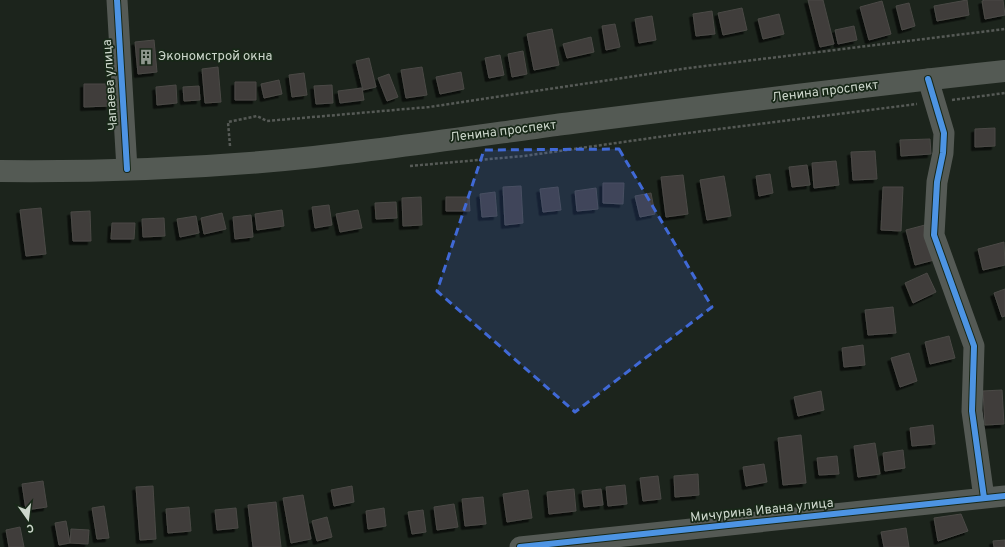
<svg xmlns="http://www.w3.org/2000/svg" width="1005" height="547" font-family="Overpass,sans-serif">
  <defs>
    <filter id="shadow"><feDropShadow dx="-3.5" dy="3.5" stdDeviation="0" flood-color="#0009"/></filter>
  </defs>
  <rect width="100%" height="100%" fill="#1c241c"/>
  <path fill="#3f3e3a" stroke="#4b4946" filter="url(#shadow)" d="M808 0H823L834 44 820 47Z
    M967 0 969 15 937 21 934 6Z
    M985 0H1003L1005 15 985 19 982 1Z
    M882 1 891 34 869 40 860 7Z
    M909 3 915 26 902 30 896 6Z
    M742 8 747 30 723 35 718 13Z
    M712 11 715 34 696 36 693 14Z
    M779 14 784 34 763 39 758 19Z
    M652 16 656 40 639 43 635 19Z
    M615 24 620 47 606 50 602 26Z
    M854 26 857 40 838 44 835 30Z
    M552 29 559 65 534 70 527 34Z
    M591 37 594 52 567 58 563 44Z
    M154 40 157 72 138 74 135 42Z
    M523 51 527 74 512 77 508 54Z
    M500 55 504 75 489 78 485 58Z
    M369 58 376 87 363 90 356 61Z
    M218 67 221 102 205 103 202 69Z
    M422 67 427 95 406 98 401 70Z
    M461 72 464 89 440 94 436 77Z
    M304 73 307 95 292 97 289 75Z
    M389 74 398 97 387 101 378 78Z
    M279 80 282 94 264 98 261 84Z
    M235 82H256V100H235Z
    M84 84H108L109 106 84 107Z
    M176 85 177 103 157 105 156 87Z
    M332 85 333 103 316 104 314 86Z
    M199 86 200 100 184 101 183 87Z
    M362 88 364 100 340 103 338 91Z
    M995 128V146L975 147V129Z
    M930 139 931 154 901 156 900 140Z
    M875 151 877 179 853 180 851 152Z
    M836 161 839 185 814 188 812 163Z
    M807 165 810 185 792 187 789 167Z
    M770 174 773 193 759 196 756 176Z
    M683 175 688 214 666 217 661 177Z
    M724 176 731 216 707 220 700 180Z
    M603 183H624L623 204 603 203Z
    M521 186 523 223 505 225 503 187Z
    M558 187 561 210 543 212 540 189Z
    M883 187H903L901 231 881 230Z
    M596 188 598 209 577 211 575 191Z
    M495 192 497 216 482 217 480 194Z
    M651 193 655 214 640 217 635 196Z
    M421 197 422 225 403 226 402 198Z
    M446 197H469L470 211H446Z
    M396 202 397 218 376 219 375 203Z
    M329 205 332 225 315 228 312 207Z
    M41 208 46 254 26 256 20 210Z
    M282 210 284 226 257 230 255 214Z
    M358 210 362 228 340 232 336 214Z
    M90 211 91 241H73L71 212Z
    M222 213 226 229 204 234 201 218Z
    M251 215 253 237 235 239 233 217Z
    M196 216 199 233 180 237 177 219Z
    M164 218 165 236 143 237 142 219Z
    M112 223H135L134 239H111Z
    M925 225 934 260 915 265 906 230Z
    M1004 242 1005 265 983 270 978 249Z
    M927 273 936 292 913 303 905 283Z
    M1005 289V316L1002 317 994 293Z
    M893 307 896 333 868 335 865 310Z
    M949 336 955 358 930 364 925 342Z
    M863 345 865 365 844 367 842 348Z
    M909 353 917 381 900 387 891 358Z
    M1002 390 1004 424 985 425 983 391Z
    M821 391 824 410 798 416 794 397Z
    M933 425 935 444 912 446 910 428Z
    M801 435 806 483 783 485 778 438Z
    M875 443 880 474 858 477 854 446Z
    M903 450 905 468 885 471 883 453Z
    M837 456 839 474 819 475 817 458Z
    M764 464 767 482 746 486 743 467Z
    M698 474 699 495 675 497 674 476Z
    M658 476 661 499 643 501 640 478Z
    M43 481 47 507 26 510 22 484Z
    M625 485 627 504 608 506 606 487Z
    M153 486 156 539 140 540 136 487Z
    M352 486 354 502 334 506 331 490Z
    M574 489 576 511 549 514 547 492Z
    M601 489 603 505 584 507 582 491Z
    M528 490 532 518 507 522 503 494Z
    M303 495 311 539 291 543 283 498Z
    M483 497 486 524 465 526 462 499Z
    M276 502 281 547H253L248 505Z
    M454 504 458 527 437 530 434 507Z
    M104 506 109 538 97 539 92 508Z
    M189 507 191 531 168 533 166 509Z
    M236 508 238 528 217 530 215 510Z
    M384 508 386 526 368 529 366 511Z
    M423 510 426 532 412 534 408 512Z
    M961 514 968 531 938 541 934 518Z
    M327 517 332 537 317 541 312 521Z
    M66 521 70 543 59 545 55 523Z
    M20 527 24 547H9L6 530Z
    M906 528 909 547H884L881 532Z
    M71 529 89 530 88 544 70 543Z
    M1005 540V547H994L993 541Z"/>
  <g fill="none" stroke-linecap="round" stroke-linejoin="round">
    <path stroke="#565a56" stroke-width="2.5" stroke-dasharray="3 2" stroke-linecap="butt" d="M952 100 1005 93
      M230 146 228 122 257 116 267 121 429 107 689 68 1005 29
      M410 166 524 156 680 134 917 104"/>
    <path stroke="#555a55" stroke-width="21" d="M117 0 127 169
      M928 79 944 133 943 153 937 182 934 235 974 346 972 411 984 498
      M520 547 1005 496"/>
    <path stroke="#545a54" stroke-width="22" d="M0 171C104 172 211 168 314 157 395 148 476 136 556 125 706 106 855 87 1005 71"/>
    <defs>
      <path id="cycleway" d="M117 0 127 169
        M928 79 944 133 943 153 937 182 934 235 974 346 972 411 984 498
        M520 547 1005 496"/>
    </defs>
    <use href="#cycleway" stroke="#182818" stroke-width="8"/>
    <use href="#cycleway" stroke="#4d94e3" stroke-width="6"/>
  </g>
  <path fill="#4069d6" fill-opacity="0.2" stroke="#4069d6" stroke-width="3" stroke-dasharray="8 5" stroke-linejoin="round" d="M619 149 712 307 575 412 437 291 484 150Z"/>
  <defs>
    <symbol id="building-bare" viewBox="-9 -9 18 18"><path d="M-4-6H4V6H1V3H-1V6H-4ZM-2.5-4.3h1.7v1.8h-1.7ZM.8-4.3h1.7v1.8H.8ZM-2.5-1h1.7V.8h-1.7ZM.8-1h1.7V.8H.8Z" fill="#8f988e" stroke="#182818" stroke-width="2.5" paint-order="stroke"/></symbol>
  </defs>
  <g fill-rule="evenodd">
    <use href="#building-bare" x="135" y="46" width="22" height="22"/>
  </g>
  <g text-anchor="middle" dominant-baseline="central" stroke-width="3.5" stroke-linejoin="round" paint-order="stroke">
    <g font-size="13" fill="#cdd7cc" stroke="#182818" text-anchor="start">
      <text x="158" y="57">Экономстрой окна</text>
    </g>
    <g font-size="13" fill="#cdd7cc" stroke="#182818">
      <text transform="translate(111 85) rotate(-94)">Чапаева улица</text>
      <text transform="translate(825 92) rotate(-7)">Ленина проспект</text>
      <text transform="translate(503 132) rotate(-7)">Ленина проспект</text>
      <text transform="translate(762 511) rotate(-6)">Мичурина Ивана улица</text>
    </g>
  </g>
  <g transform="translate(28 519) rotate(166)" stroke="#182818" stroke-width="3" paint-order="stroke">
  <path d="M0-3L7 15L0 10L-7 15Z" fill="#cdd7cc"/>
  <text y="-6" font-size="11" font-weight="bold" text-anchor="middle" fill="#cdd7cc">С</text>
  </g>
</svg>
